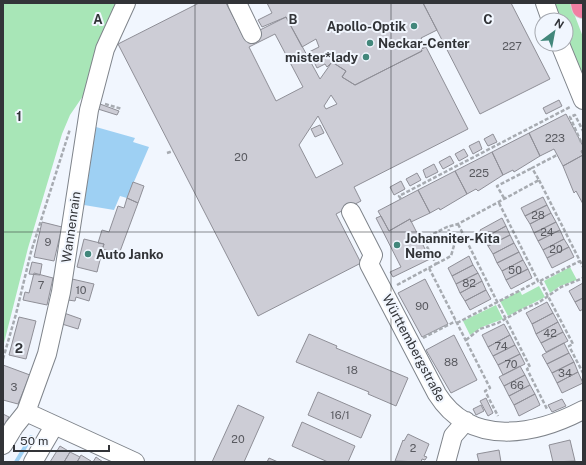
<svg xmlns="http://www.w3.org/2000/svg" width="586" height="465" font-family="'Public Sans',sans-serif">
  <rect width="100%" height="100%" fill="#f1f6fe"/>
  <path fill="#a8e6b7" d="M3 3H118L92 63 83 96 70 115 62 134 28 248 3 347Z
    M551 3H570L583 37V82L566 42V20H557Z
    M570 267 577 280 560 286 550 293 544 281Z
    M539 286 545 297 508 316 500 301 520 291 522 295Z
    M496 305 503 319 482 327 470 335 463 321Z"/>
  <path fill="#9ed0f3" d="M96 127 135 138 133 142 149 147 127 198 120 196 114 210 84 205Z"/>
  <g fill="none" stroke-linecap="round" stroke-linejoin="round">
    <path stroke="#9ed0f3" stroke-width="4" d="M16 462 31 437"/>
  </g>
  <path fill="#cdcdd6" stroke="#8f8f97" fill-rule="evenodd" d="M199 3H226L244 38 286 17 320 79 332 62 346 71 342 77 355 85 422 51 421 49 426 47 468 129 354 187 361 201 336 214 361 263 258 316 118 44ZM275 34 303 87 276 101 249 47ZM331 95 337 104 326 109 324 106ZM318 116 343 164 316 178 299 145Z
    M267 3H423L437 30 421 38 426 47 421 49 422 51 355 85 342 77 346 71 332 62 327 67 325 64 317 68 309 52 319 47 316 39 302 47 286 17 262 27 258 20 272 13Z
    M423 3H511L550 79 480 114Z
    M559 100 562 106 546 114 543 108Z
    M100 104 119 111 117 115 98 109Z
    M566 114 583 146V150L581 151 583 155 563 166 554 149 540 156 529 133Z
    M320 125 324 133 315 137 311 129Z
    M529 133 540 156 514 172 513 170 503 175 492 152Z
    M493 134 497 142 488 146 484 139Z
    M479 141 482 149 473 154 469 146Z
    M464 149 468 156 459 161 455 154Z
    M492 152 503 175 478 191 476 189 467 194 455 171Z
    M583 155V204L576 191 574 193 563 166Z
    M450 156 454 163 443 169 439 162Z
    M434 164 438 172 426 178 423 170Z
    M455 171 467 194 440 210 439 208 430 213 418 190Z
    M417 173 421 180 410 186 406 179Z
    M401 181 405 189 394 195 390 187Z
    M133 182 144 186 138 203 127 198Z
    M418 190 430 213 411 222 410 219 389 231 378 211Z
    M543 197 547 205 525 216 521 208Z
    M127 198 138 203 119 254 102 249 104 244 98 243 102 230 109 232 118 206 124 208Z
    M547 205 551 213 530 224 525 216Z
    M551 213 556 222 534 233 530 224Z
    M381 216 389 231 410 219 430 259 393 277 390 272 401 267 376 218Z
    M502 218 506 226 484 238 480 230Z
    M42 222 62 227 54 261 34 257Z
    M556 222 560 230 538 241 534 233Z
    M506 226 510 235 488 246 484 238Z
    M560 230 564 239 543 250 538 241Z
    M510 235 514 243 493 254 488 246Z
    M84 239 104 244 97 272 77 267Z
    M564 239 569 247 547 258 543 250Z
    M514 243 519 252 497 263 493 254Z
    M569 247 574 257 552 268 547 258Z
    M519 252 523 260 502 271 497 263Z
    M469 256 473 265 452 276 448 268Z
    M523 260 528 269 506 280 502 271Z
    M32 262 42 264 40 275 29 274Z
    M473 265 478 273 456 284 452 276Z
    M528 269 532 278 511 289 506 280Z
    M34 273 53 278 47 305 23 300 25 292 29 293Z
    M478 273 482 281 460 293 456 284Z
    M72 279 94 284 89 301 76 297 75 301 68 300Z
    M425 279 448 324 422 337 398 293Z
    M482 281 486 290 465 301 460 293Z
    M583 283V298L575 302 569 291Z
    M486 290 491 299 470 310 465 301Z
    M583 298V309L580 311 575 302Z
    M547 302 553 313 532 324 526 313Z
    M64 313 81 319 78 329 62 324Z
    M553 313 558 322 536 334 532 324Z
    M19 317 36 321 26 359 9 355Z
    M558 322 563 332 541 343 536 334Z
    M504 324 510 335 488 347 482 335Z
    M563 332 568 341 546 352 541 343Z
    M309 334 337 346 336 348 408 378 396 406 368 394 369 392 296 362Z
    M454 335 477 380 451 393 426 350Z
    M510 335 515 345 493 356 488 347Z
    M564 343 569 353 547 364 542 355Z
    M515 345 520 354 498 365 493 356Z
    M569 353 574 362 552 373 547 364Z
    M520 354 525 364 503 375 498 365Z
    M574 362 578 372 557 383 552 373Z
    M3 365 30 375 18 404 3 400Z
    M520 366 525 375 504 386 499 377Z
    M578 372 583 383 562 393 557 383Z
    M525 375 530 385 509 396 504 386Z
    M530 385 535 394 514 405 509 396Z
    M318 392 371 415 361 438 308 415Z
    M535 394 540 405 519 416 514 405Z
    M486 398 493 413 488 416 480 401Z
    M562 399 566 406 552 412 548 405Z
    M238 405 264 417 244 462H212Z
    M481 405 484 411 476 415 473 409Z
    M3 414 9 417 3 427Z
    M302 422 355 446 348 462H328L292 446Z
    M408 434 429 444 424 456 427 457 425 460 422 459 421 462 395 461 403 440 404 441Z
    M570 440 575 461 553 462 549 445Z
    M60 446 70 452 64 462H50Z
    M499 450 501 462H479L477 454Z
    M70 452 80 457 77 462H64Z
    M81 455 91 461V462H77Z
    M96 457 103 462H93Z
    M269 458 278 462H267Z"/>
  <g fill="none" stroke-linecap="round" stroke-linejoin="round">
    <defs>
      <path id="minor" d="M237 3 252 34
        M545 3 551 20
        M560 44 583 100
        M351 212 373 255 369 264 437 394C471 448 535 435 583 410
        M26 412 135 462
        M3 445 14 427 26 412 47 354 61 292 89 110 105 49 126 3
        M33 462 54 426
        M446 462 453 436 466 421"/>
      <path id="highway" d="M582 3 583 7"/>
    </defs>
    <use href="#minor" stroke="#7f848b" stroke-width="20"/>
    <use href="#highway" stroke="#d2d2d3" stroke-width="24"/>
    <path stroke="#a7abb1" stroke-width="2.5" stroke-dasharray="4 2" stroke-linecap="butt" d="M105 104 122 109
      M581 142 570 117 575 115 583 131
      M167 153 173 151
      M539 180 583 267
      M504 198 497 186 532 168
      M401 199 399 196 570 107
      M499 203 538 281H540L573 344 569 346 583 373
      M458 224 530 367 527 369 547 409
      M436 264 451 256 455 242 447 227
      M429 268 490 388 485 391 498 416
      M540 281 580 261
      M397 285 436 264 423 239 447 227 458 224 539 180 532 168 557 155
      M457 323 538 281
      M423 338 456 321
      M466 340 480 329 498 323 523 309 538 303 561 287 583 278
      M3 359 16 314 31 252 70 129"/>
    <use href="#minor" stroke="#fff" stroke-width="18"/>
    <use href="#highway" stroke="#f17fa3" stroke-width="22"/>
  </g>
  <path fill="none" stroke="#323438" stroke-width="1" stroke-opacity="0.55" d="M195 3V462M391 3V462M3 232H583"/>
  <g fill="#42877b" stroke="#f1f6fe" stroke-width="1.5">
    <circle cx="414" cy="26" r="4"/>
    <circle cx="370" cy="43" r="4"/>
    <circle cx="366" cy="57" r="4"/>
    <circle cx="397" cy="245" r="4"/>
    <circle cx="88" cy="254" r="4"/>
  </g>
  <g text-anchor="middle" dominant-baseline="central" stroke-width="4" stroke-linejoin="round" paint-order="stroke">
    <g font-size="11" fill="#595a60">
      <text x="512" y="46">227</text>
      <text x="555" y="138">223</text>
      <text x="241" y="157">20</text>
      <text x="479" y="173">225</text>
      <text x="538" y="215">28</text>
      <text x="547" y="232">24</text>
      <text x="48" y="242">9</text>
      <text x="556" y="249">20</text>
      <text x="515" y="270">50</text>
      <text x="469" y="283">82</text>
      <text x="41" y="285">7</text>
      <text x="81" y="290">10</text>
      <text x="422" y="306">90</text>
      <text x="550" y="333">42</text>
      <text x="501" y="346">74</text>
      <text x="451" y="362">88</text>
      <text x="511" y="364">70</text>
      <text x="352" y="370">18</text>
      <text x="565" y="373">34</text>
      <text x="517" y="385">66</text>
      <text x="14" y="387">3</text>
      <text x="340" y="415">16/1</text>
      <text x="238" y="439">20</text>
      <text x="413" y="448">2</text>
    </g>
    <g font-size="13" font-weight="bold" fill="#323438" stroke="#f1f6fe" text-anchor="start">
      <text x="406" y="26" text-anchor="end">Apollo-Optik</text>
      <text x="378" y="43">Neckar-Center</text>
      <text x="358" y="57" text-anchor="end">mister*lady</text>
      <text x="405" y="238">Johanniter-Kita<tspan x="405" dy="15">Nemo</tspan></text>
      <text x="96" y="254">Auto Janko</text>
    </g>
    <g font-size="13" fill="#323438" stroke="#f1f6fe">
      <text transform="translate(71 227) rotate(-82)">Wannenrain</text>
      <text transform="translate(414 348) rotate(62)">Württembergstraße</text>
    </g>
  </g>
  <g font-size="13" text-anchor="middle" font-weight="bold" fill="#323438" stroke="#f1f6fe" stroke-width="4" stroke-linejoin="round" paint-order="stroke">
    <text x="98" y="24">A</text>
    <text x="293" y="24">B</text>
    <text x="488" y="24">C</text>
    <text x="19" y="121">1</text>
    <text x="19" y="353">2</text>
  </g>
  <rect width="586" height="465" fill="none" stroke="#323438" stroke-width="8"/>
  <g transform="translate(554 32) rotate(32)"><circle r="19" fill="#f1f6fe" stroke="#a5a8af"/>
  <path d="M0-3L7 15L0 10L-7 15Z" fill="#42877b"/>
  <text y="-6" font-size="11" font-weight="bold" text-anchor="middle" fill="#323438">N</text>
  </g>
  <path d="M14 445v6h95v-6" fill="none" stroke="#323438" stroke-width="2"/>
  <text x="20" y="445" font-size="12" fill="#323438" stroke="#f1f6fe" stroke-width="3" paint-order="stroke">50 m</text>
</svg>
